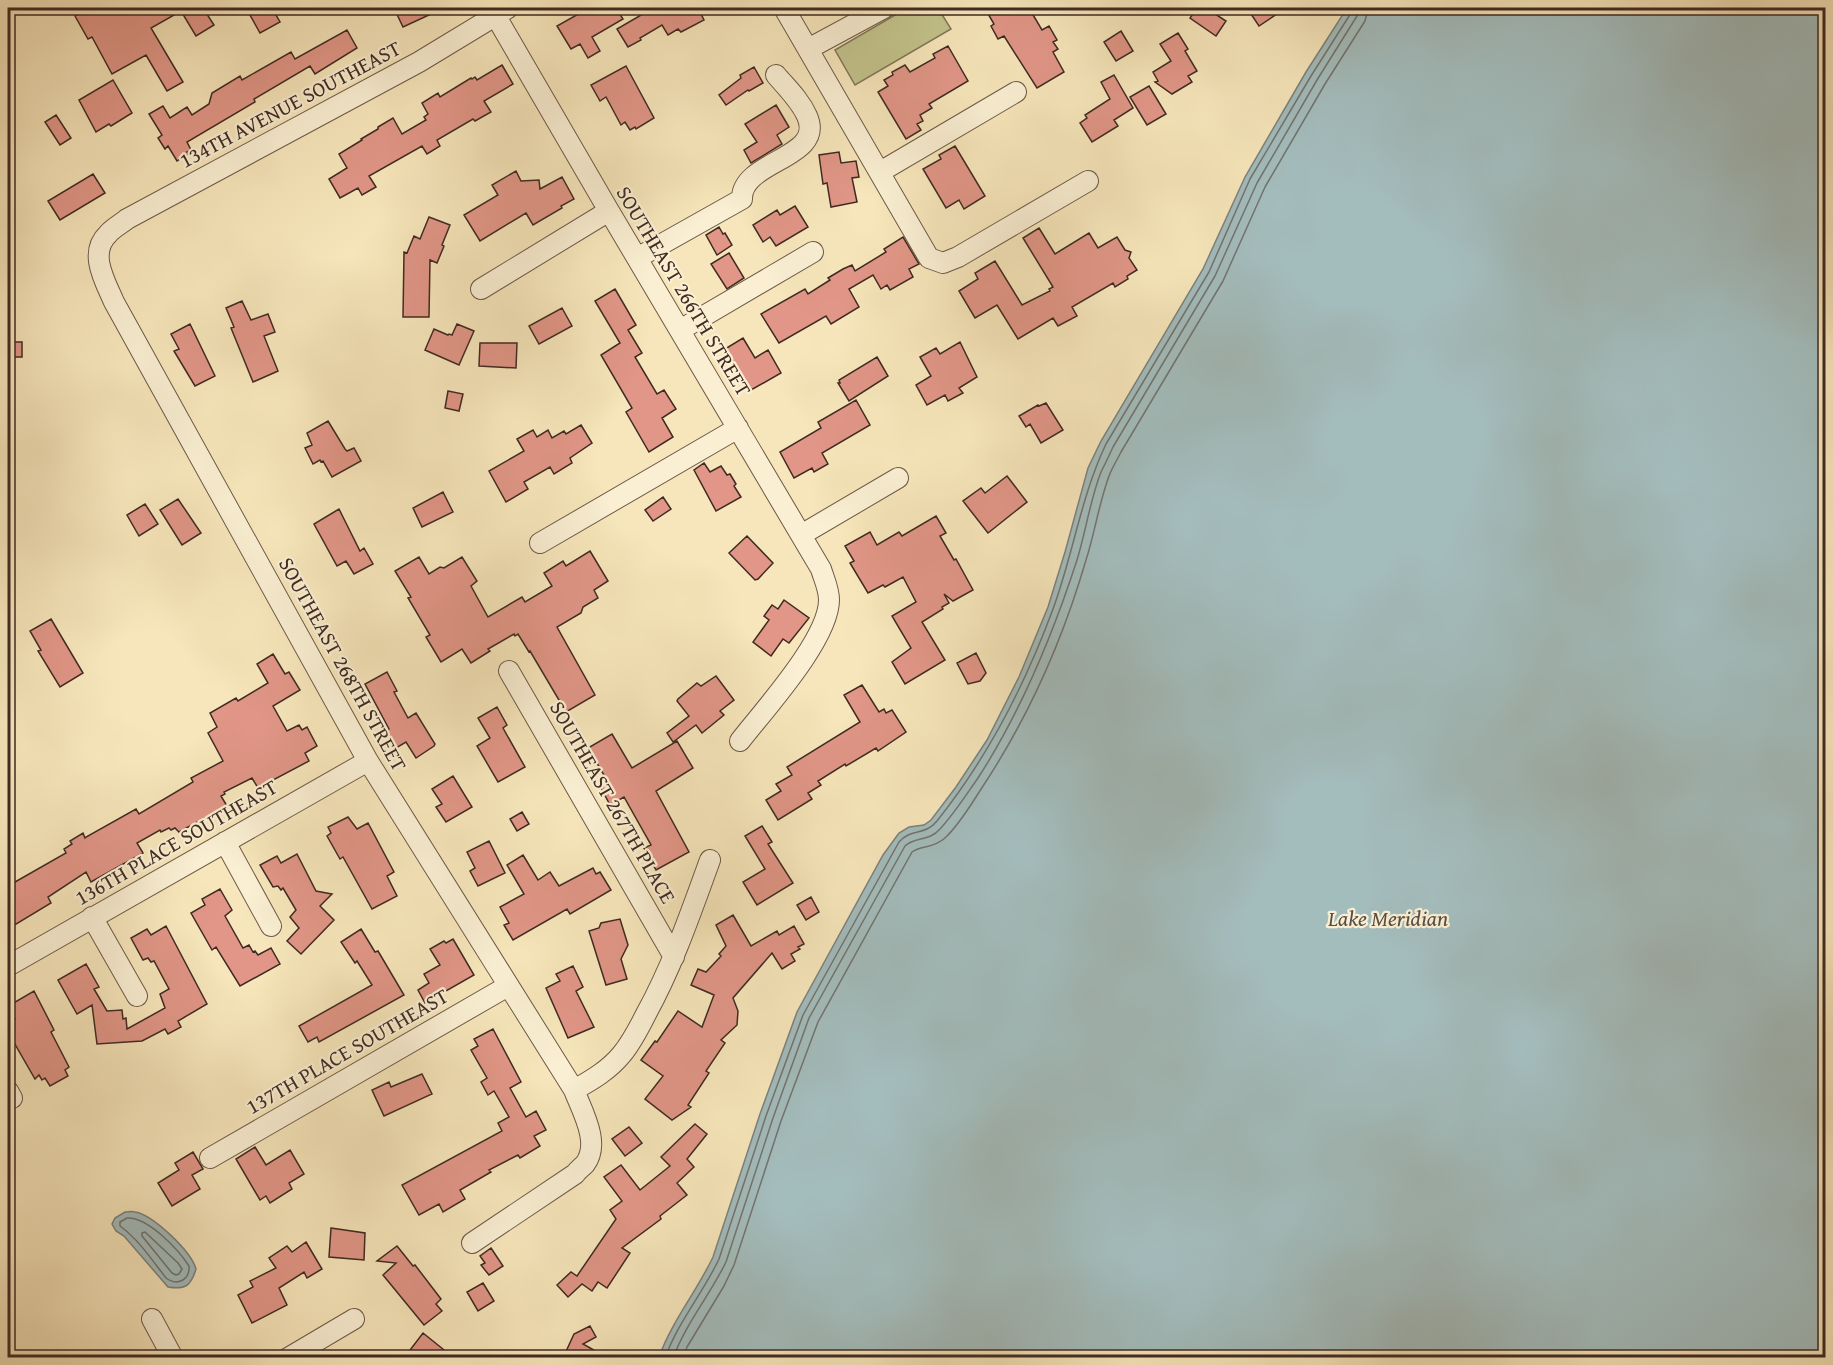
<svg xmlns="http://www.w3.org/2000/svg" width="1833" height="1365" font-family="'Gentium Book Plus',serif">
  <rect width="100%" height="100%" fill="#f7e6bb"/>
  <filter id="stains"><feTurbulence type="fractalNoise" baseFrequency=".00333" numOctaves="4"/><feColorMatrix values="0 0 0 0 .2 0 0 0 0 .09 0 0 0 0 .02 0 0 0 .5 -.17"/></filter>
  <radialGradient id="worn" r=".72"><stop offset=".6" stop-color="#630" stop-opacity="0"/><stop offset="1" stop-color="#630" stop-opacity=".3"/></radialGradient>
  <path fill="#c3c38c" stroke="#817657" stroke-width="1.5" d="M907 8H938L951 29 855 85 835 50Z"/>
  <path fill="#a3bcbc" stroke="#7b827e" stroke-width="1.5" d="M1347 8H1825V1357H659C672 1321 697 1291 713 1257L760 1114 797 1012 883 855 899 833 909 827 924 825 931 820 956 787 987 740 1019 677 1048 607 1065 552 1088 468 1101 441 1203 269 1245 177 1306 72Z
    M125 1212C128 1212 132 1211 135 1212 153 1215 191 1251 196 1269 191 1286 185 1290 168 1287L124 1236 116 1231 112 1224 115 1218Z"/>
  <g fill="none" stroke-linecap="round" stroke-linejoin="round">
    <path stroke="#71736f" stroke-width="1.5" d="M127 1218C148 1217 178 1249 189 1266 190 1279 178 1287 166 1278 152 1260 139 1240 120 1226V1222Z
      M145 1232 178 1263 182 1269 179 1274 176 1275 172 1273 142 1236V1233Z
      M665 1358C678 1322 703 1293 719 1259L766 1116 803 1015 899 842C911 828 925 836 937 821 988 757 1025 685 1053 609 1073 555 1081 496 1106 444L1209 272 1250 179 1311 76 1351 13 1352 8
      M673 1358C686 1323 710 1295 726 1262L773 1118 809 1018 905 846C915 836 929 842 940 829 954 814 966 795 978 778 1022 710 1052 637 1077 560 1086 531 1090 500 1101 472 1105 464 1109 456 1113 447L1215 276 1257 183 1317 80 1357 16 1359 8
      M683 1358 687 1347 724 1286 734 1265 781 1121 818 1022 912 852C921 845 933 849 945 838 961 823 973 801 985 783 1030 714 1063 639 1086 560 1095 532 1099 503 1109 476 1112 468 1117 460 1121 452L1223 281 1265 187 1325 84 1365 21 1368 8"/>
  </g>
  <path fill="#e19687" stroke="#3f2a22" stroke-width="1.5" d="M78 8H203L214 25 196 36 181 11 151 28 183 82 167 91 146 55 112 74 92 37 88 39 75 16 81 12Z
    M264 8H272L280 22 260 33 250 15Z
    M394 8H444L403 27Z
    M589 8H616L623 19 592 37 600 51 588 58 580 44 571 49 557 26Z
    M653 8H698L704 20 681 32 678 29 668 35 662 25 640 38 641 40 628 47 617 29Z
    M995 8H1029L1042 30 1049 26 1057 40 1053 42 1058 49 1053 52 1064 72 1037 88 1004 36 998 39 991 26 994 24 987 12Z
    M1197 8H1206L1226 21 1216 36 1190 18Z
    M1247 8H1286L1259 26Z
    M347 30 357 48 315 74 310 66 254 99 255 102 187 142 191 150 187 152 189 153 177 161 168 146 165 149 158 138 162 135 149 114 163 106 170 118 187 107 192 115 209 104 212 93 240 76 242 80 291 52 295 59Z
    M1121 31 1133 51 1116 61 1104 42Z
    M1178 33 1188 49 1185 51 1197 71 1188 76 1192 82 1172 94 1155 82 1158 81 1153 72 1171 61 1160 44Z
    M948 46 968 81 929 104 932 108 920 115 923 121 917 124 921 130 906 139 878 92 888 86 884 80 893 75 892 72 905 65 910 72 935 58 933 54Z
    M502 65 513 84 484 101 491 112 475 121 473 119 437 140 440 146 427 154 422 146 369 176 376 187 362 195 358 188 340 198 329 179 347 168 339 154 362 140 361 139 378 129V127L393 118 402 134 426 120 424 117 428 114 422 103 438 93 440 97 471 78 472 79 475 77 477 80Z
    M626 66 654 118 636 129 635 127 630 130 625 122 621 125 606 97 600 101 591 85Z
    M754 67 763 83 749 91 748 90 726 105 719 95 741 78 740 75Z
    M1114 75 1133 108 1114 120 1118 126 1092 142 1080 123 1087 118 1085 115 1110 99 1101 82Z
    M113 80 132 113 111 126 109 124 96 132 79 100Z
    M1149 86 1166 114 1147 125 1130 97Z
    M776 105 789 127 777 135 782 144 751 163 744 150 757 142 745 124Z
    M56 115 71 138 60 145 45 122Z
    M955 146 985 196 964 209 959 200 946 208 923 169 941 159 939 155Z
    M839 152 841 163 856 161 859 177 852 178 857 202 831 207 827 183 823 184 819 155Z
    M516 171 521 181 539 180 540 189 562 177 574 199 561 206 562 208 533 225 526 213 480 241 464 215 498 195 492 185Z
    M93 174 105 193 60 220 48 201Z
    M795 206 808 227 776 246 770 237 763 242 753 225 777 210 780 215Z
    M429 217 450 225 442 245 444 246 437 263 430 260 429 317H403L404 252 407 253 414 236 420 239Z
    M719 227 723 234 725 233 732 245 717 255 706 235Z
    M1039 228 1055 254 1089 233 1098 248 1117 237 1125 250 1131 252 1129 258 1137 270 1127 276 1128 279 1115 287 1113 283 1072 307 1077 316 1058 326 1053 318 1018 339 997 305 975 318 959 291 978 279 975 273 995 261 1022 305 1050 291 1049 289 1053 287 1023 238Z
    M903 237 919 264 909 269 913 277 890 290 887 285 881 289 873 275 849 289 859 307 831 324 826 316 779 343 761 314 805 289 808 294 830 280 828 278 843 269 852 265 855 271 886 252 884 249Z
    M729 253 744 278 727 289 711 264Z
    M615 289 636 325 628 330 642 353 635 357 657 394 664 390 676 409 662 418 673 437 649 452 626 412 632 408 601 355 620 343 595 301Z
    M242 301 251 320 268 314 275 332 264 336 278 371 253 382 231 328 234 327 226 308Z
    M562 308 572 326 539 344 529 326Z
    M190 324 215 376 195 386 174 351 179 349 171 334Z
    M457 324 474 331 459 365 425 350 434 329 448 335 449 334 452 335Z
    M743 338 755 358 768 350 781 373 751 390 725 349Z
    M8 342H22V357H8Z
    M960 342 977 377 959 388 963 393 948 401 945 395 927 405 916 385 931 376 920 357 936 348 940 354Z
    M480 343H517L516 368 479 366Z
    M877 357 888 376 849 401 838 383H840L839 380Z
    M448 391 463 394 459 411 445 408Z
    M856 400 870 425 822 453 828 464 814 472 812 468 794 478 780 452 821 428 818 422Z
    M1046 403 1063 430 1041 443 1030 424 1026 427 1019 416 1038 405 1039 406Z
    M328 421 345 449 347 451 354 448 361 461 332 477 323 461 321 462 320 460 313 464 305 448 312 445 307 433Z
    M581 425 592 443 570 458 572 463 554 474 550 467 524 482 528 489 506 502 489 471 524 451 517 439 533 430 537 437 548 430 552 438 564 431 566 434Z
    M704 463 710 472 721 466 727 475 730 474 736 484 734 486 741 497 716 511 694 470Z
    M1007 476 1027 502 988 533 963 501 981 488 985 493Z
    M443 492 453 512 422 527 413 508Z
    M663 497 671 509 653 521 645 510Z
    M178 499 201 533 182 545 160 510Z
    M145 504 158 524 139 536 127 515Z
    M339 509 360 551 364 548 373 564 354 574 346 561 337 566 314 524Z
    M936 516 946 533 940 536 954 560 956 559 973 590 953 601 944 594 949 603 942 607 943 609 922 622 945 660 905 684 892 662 911 648 892 616 916 602 903 577 885 587 883 585 868 593 850 563 854 561 845 546 870 532 877 545 899 532 902 536Z
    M747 536 773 563 758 579 755 580 729 553Z
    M590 551 608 581 594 590 598 598 583 607 581 613 557 627 595 695 566 712 530 651 529 652 518 634 515 636 514 634 488 649 490 651 471 663 462 649 441 662 426 637 430 635 408 598 411 597 395 571 419 557 429 574 440 567 444 568 462 557 477 581 471 586 488 617 522 597 525 602 552 586 544 573 563 561 566 566Z
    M784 600 809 618 789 643 783 639 771 656 753 642 769 620 764 616 772 605 778 609Z
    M51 619 83 673 60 687 38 651 41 650 30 631Z
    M976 653 986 673 980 681 968 684 957 663Z
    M273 654 285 674 289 672 300 690 273 706 287 731 299 725 302 730 307 727 317 746 305 753 309 761 258 788 252 778 224 792 225 794 221 796 227 806 179 832 175 828 171 830 169 828 161 832 160 830 137 843 143 853 91 882 86 872 48 897 51 903 8 929V886L66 853 64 849 72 844 70 841 83 833 85 838 86 837 136 809 139 814 193 782 191 778 223 761 208 733 217 727 210 713 236 698 238 701 268 683 257 664Z
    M387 672 397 691 394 692 408 718 416 713 435 744 434 746 416 758 406 742 396 748 386 731 389 729 365 684Z
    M716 676 734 700 720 711 724 715 702 733 696 725 673 742 667 733 689 716 677 701 678 699 697 683 701 686Z
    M862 685 879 712 884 709 886 713 892 710 906 732 878 751 876 748 846 766 845 764 818 781 821 785 808 793 812 799 778 820 766 800 781 791 776 784 792 775 787 767 860 722 844 695Z
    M497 707 507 725 503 728 525 767 498 782 477 746 490 738 478 718Z
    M612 734 632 768 677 741 693 768 656 791 689 852 656 870 644 848 651 845 624 797 610 805 600 786 608 782 588 748Z
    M453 776 472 807 446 822 436 807 442 804 432 789Z
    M522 812 529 824 517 831 510 819Z
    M348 817 357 829 368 823 394 872 387 876 397 896 372 909 343 857 340 859 327 836 331 833 328 827Z
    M762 826 772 842 768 844 793 883 757 905 743 882 765 869 745 836Z
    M489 841 505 873 478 886 470 871 475 868 467 852Z
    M297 854 316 891 332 894 320 906 334 920 301 954 287 941 299 928 290 917 296 910 283 888 281 890 278 886 273 887 260 865 277 856 281 863Z
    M523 855 538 880 550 872 559 886 593 868 596 874 600 872 611 890 570 914 567 909 513 940 504 925 509 923 500 907 524 894 507 865Z
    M220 889 232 910 225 916 243 948 249 945 253 952 255 951 258 955 271 948 280 964 240 986 216 947 212 950 191 913 205 905 202 899Z
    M811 897 819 912 806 920 797 905Z
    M733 915 751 946 777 931 779 935 794 926 804 944 798 947 800 949 791 954 795 961 782 969 772 953 733 998 738 1011 737 1025 721 1040 725 1043 706 1071 709 1073 688 1105 691 1107 672 1120 645 1099 663 1076 641 1060 655 1041 657 1042 678 1011 702 1027 714 995 691 985 698 969 706 972 721 956 719 954 726 946 716 925Z
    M620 919 628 945 621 959 627 979 606 985 589 931 599 928 601 923Z
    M166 926 207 1004 178 1021 181 1027 168 1034 165 1029 142 1041 97 1044 92 1005 77 1014 58 980 86 964 99 987 94 989 107 1011 122 1010 123 1019 126 1018 127 1029 165 1008 160 994 169 989 154 961 151 962 148 958 143 960 131 938 147 929 151 935Z
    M361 929 375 952 378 951 404 995 319 1042 317 1037 308 1042 299 1026 372 985 357 961 355 963 341 942Z
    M453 939 474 975 425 1003 418 990 429 983 424 974 440 965 430 949 444 941 446 943Z
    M573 966 583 987 576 991 594 1027 568 1038 546 988 560 981 556 974Z
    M34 991 54 1030 51 1032 69 1067 65 1070 68 1076 50 1086 45 1078 42 1080 39 1075 35 1079 8 1032V1024L15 1019 12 1014 14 1013 10 1005Z
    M493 1029 521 1082 510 1088 526 1117 536 1111 546 1130 534 1136 540 1146 520 1158 518 1155 489 1170 491 1172 460 1190 465 1199 443 1212 439 1204 419 1215 402 1185 502 1131 498 1123 509 1117 494 1091 488 1095 481 1082 487 1078 471 1050 478 1046 474 1039Z
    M422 1074 432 1094 384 1116 372 1090 389 1082 391 1087Z
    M695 1124 707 1134 687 1159 694 1167 677 1183 687 1195 660 1216 661 1219 622 1248 630 1253 607 1288 598 1282 592 1291 582 1284 568 1297 557 1285 571 1272 577 1276 616 1219 610 1210 622 1201 604 1177 621 1165 640 1190 670 1166 661 1157Z
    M629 1127 642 1143 625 1156 612 1139Z
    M255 1147 266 1165 290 1150 304 1174 289 1183 292 1189 270 1203 266 1196 260 1200 236 1159Z
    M193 1152 203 1169 192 1175 200 1189 172 1206 158 1183 179 1170 175 1163Z
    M331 1228 365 1233 364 1260 329 1257Z
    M306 1242 322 1269 307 1278 304 1272 279 1288 287 1305 252 1323 238 1295 253 1287 250 1281 276 1268 269 1258 287 1246 292 1252Z
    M397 1246 413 1266 415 1265 441 1299 436 1304 442 1311 424 1325 383 1275 396 1263 377 1261Z
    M491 1248 503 1266 489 1275 481 1265 485 1263 480 1256Z
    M483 1283 494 1301 478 1311 467 1292Z
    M590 1326 596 1337 583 1344 608 1358H563L574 1334Z
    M423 1333 454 1358H404Z"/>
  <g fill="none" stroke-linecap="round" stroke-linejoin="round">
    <defs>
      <path id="minor" d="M491 8 609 211 821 569C824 579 829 589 829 600 829 639 764 710 740 741
        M508 8 419 62 127 219C121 224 113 228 108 234 88 253 105 281 114 302L368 761 574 1090
        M784 8 929 258 943 263 958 257 1088 181
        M808 49 884 8
        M880 172 1016 92
        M637 258 742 199C741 160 826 159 807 116 800 100 787 88 776 75
        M481 289 609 211
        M680 330 813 252
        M801 535 898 478
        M540 543 738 428
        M509 671 674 957
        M225 842 271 926
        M92 917 137 996
        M8 966 368 761
        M8 1091 12 1098
        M210 1158 508 986
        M472 1243 575 1174C578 1170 582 1167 585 1164 601 1143 582 1111 574 1090 592 1080 609 1070 622 1054 632 1042 639 1028 646 1014 673 965 691 912 710 860
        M152 1319 173 1358
        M288 1358 354 1319"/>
    </defs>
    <use href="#minor" stroke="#6d5948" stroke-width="22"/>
    <use href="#minor" stroke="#faefd3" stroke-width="20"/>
  </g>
  <g text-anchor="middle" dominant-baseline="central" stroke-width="4.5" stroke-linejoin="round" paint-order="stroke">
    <g font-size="21" fill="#3f2a22" stroke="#faefd3">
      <text transform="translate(290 104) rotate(-28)">134TH AVENUE SOUTHEAST</text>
      <text transform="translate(684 291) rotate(59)">SOUTHEAST 266TH STREET</text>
      <text transform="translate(343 664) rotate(61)">SOUTHEAST 268TH STREET</text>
      <text transform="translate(613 802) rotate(60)">SOUTHEAST 267TH PLACE</text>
      <text transform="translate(176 842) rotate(-30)">136TH PLACE SOUTHEAST</text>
      <text transform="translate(347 1051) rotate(-30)">137TH PLACE SOUTHEAST</text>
    </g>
    <g font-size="22" font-style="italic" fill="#584e48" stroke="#faefd3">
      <text x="1388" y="918">Lake Meridian</text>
    </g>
  </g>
  <rect width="1833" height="1365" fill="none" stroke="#f7e6bb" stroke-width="30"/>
  <rect x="9" y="9" width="1815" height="1347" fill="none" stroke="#3f2a22" stroke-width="3"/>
  <rect x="15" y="15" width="1803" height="1335" fill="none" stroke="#3f2a22" stroke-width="1.5"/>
  <rect width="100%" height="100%" filter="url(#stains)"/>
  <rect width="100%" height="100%" fill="url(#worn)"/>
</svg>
